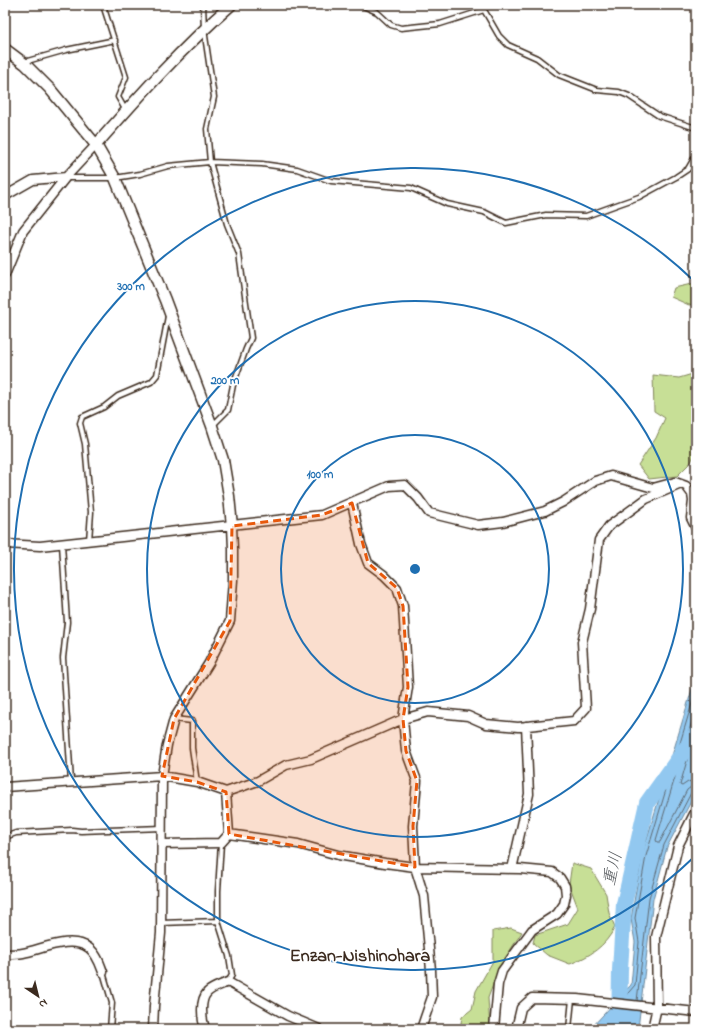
<svg xmlns="http://www.w3.org/2000/svg" width="701" height="1034" font-family="'Indie Flower','Klee One',sans-serif">
  <rect width="100%" height="100%" fill="#fff"/>
  <filter id="ink" filterUnits="userSpaceOnUse"><feTurbulence type="fractalNoise" baseFrequency=".025" numOctaves="2"/><feDisplacementMap in="SourceGraphic" scale="8" xChannelSelector="R" yChannelSelector="G"/><feConvolveMatrix kernelMatrix="1 2 1 2 8 2 1 2 1" color-interpolation-filters="sRGB"/></filter>
  <g filter="url(#ink)">
    <path fill="#c7df96" stroke="#81845a" d="M696 283V304L689 305 671 297 674 288Z
      M696 373V451L691 462 677 476 649 479 638 465 656 438 665 418 654 411 653 375 679 378Z
      M572 863 591 869 606 894 609 913 615 927C605 947 590 956 570 964L547 955 533 943 535 935 568 924 578 908 569 884Z
      M511 928 522 932 500 966 488 998 490 1029H460L462 1017 472 1009 476 991 493 961V931Z"/>
    <path fill="#92c8f0" stroke="#6f899c" d="M696 676V792L667 847 653 899 638 1029H590L631 985 635 942 631 919 642 855Z"/>
    <g fill="none" stroke-linecap="round" stroke-linejoin="round">
      <path stroke="#5e6972" stroke-width="1" d="M696 708 656 840 657 842H660L687 790 691 787 696 786
        M696 729 680 785 682 786 688 782 696 780
        M623 999 635 985 639 942 635 918 646 856 696 690
        M637 1001 649 898 664 845 691 793 696 791"/>
      <path stroke="#92c8f0" stroke-width="16" d="M619 1029 620 970 624 904 647 803 696 734"/>
      <defs>
        <path id="service" d="M103 5 126 77 118 97 126 111
          M203 5 204 29 214 97 207 129 210 162 227 224 239 254 251 338 246 349 233 385 228 410 213 425
          M361 5 377 12 391 25 401 28 440 24 484 10 499 36 508 45 537 58 559 75 597 90 619 92 629 96 659 116 696 128
          M24 62 66 50 115 40
          M66 178H115L140 174 168 166 210 162 262 164 297 169 331 181 411 188 447 204 484 212 506 223 546 215 586 216 619 204 639 197 676 177 688 169 696 155
          M89 541 91 512 85 444 80 423 82 417 104 407 118 396 151 382 157 375 168 316
          M62 544 67 622 63 658 71 782
          M174 719 192 721V748L197 782
          M5 837 16 833 72 830 81 831 162 828
          M221 843 218 891V921L229 956 232 975 228 982
          M161 923 218 921
          M103 972 112 1003 110 1029
          M569 1029 572 999"/>
        <path id="minor" d="M5 196 33 180 66 177
          M5 275 23 231 66 177 96 145
          M352 503 361 544 368 563 384 575 397 588 403 606 408 687 403 719 406 751 417 781 413 826 415 867 424 896 431 970 432 997 421 1029
          M5 544 40 546 322 515 389 486 405 485 418 498 429 513 478 525 503 522 545 511 563 502 595 481 611 476 653 488 675 482 686 486 692 494 693 501 691 518 696 528
          M5 787 162 776 197 782 226 792 258 781 286 765 311 759 403 719 428 712 468 716 486 724 518 727 574 721 586 708 582 642 590 609 599 540 609 526 646 499 681 484
          M229 834 298 844 338 855 385 863 415 867 520 869 552 872 560 878 565 886 566 895 564 904 557 914 532 930 502 971 498 984 494 1029
          M162 844 221 843 229 834 226 792
          M512 869 529 794 526 726
          M5 954C11 954 18 954 23 953 43 949 71 935 89 948 97 954 100 964 103 972
          M153 1029 154 1006 161 933 162 776 167 745 174 719 209 663 230 621 233 580V549L232 526
          M205 1029C203 1023 202 1017 202 1010 202 990 211 989 228 982L288 1016 319 1029
          M516 1029 521 1008 532 998 577 999 696 1012
          M652 1029 657 1007 656 937 678 846 696 810"/>
        <path id="tertiary" d="M5 49 25 64 50 89 96 145 115 178 165 300 212 426 223 460 229 496 232 526
          M96 145C139 96 182 48 231 5"/>
      </defs>
      <use href="#service" stroke="#3b2a1e" stroke-width="7"/>
      <use href="#minor" stroke="#3b2a1e" stroke-width="11"/>
      <use href="#tertiary" stroke="#3b2a1e" stroke-width="13"/>
      <use href="#service" stroke="#fff" stroke-width="4"/>
      <use href="#minor" stroke="#fff" stroke-width="8"/>
      <use href="#tertiary" stroke="#fff" stroke-width="10"/>
    </g>
  </g>
  <path fill="#e8590c" fill-opacity="0.2" stroke="#e8590c" stroke-width="3" stroke-dasharray="8 5" stroke-linejoin="round" d="M352 503 368 563 397 588 403 606 408 687 403 719 406 751 417 781 413 826 415 867 229 834 226 792 197 782 162 776 174 719 230 621 232 526 322 515Z"/>
  <g fill="none" stroke="#1f6fb2" stroke-width="2">
    <circle cx="415" cy="569" r="134"/>
    <circle cx="415" cy="569" r="268"/>
    <path d="M694 857A401 401 0 1 1 694 281"/>
  </g>
  <g text-anchor="middle" dominant-baseline="central" stroke-width="3.5" stroke-linejoin="round" paint-order="stroke">
    <g font-size="17" font-style="italic" fill="#55595d" stroke="#fff">
      <text transform="translate(613 869) rotate(-77)">重川</text>
    </g>
    <g font-size="18" font-weight="bold" fill="#3b2a1e" stroke="#fff">
      <text x="360" y="957">Enzan-Nishinohara</text>
    </g>
  </g>
  <circle cx="415" cy="569" r="6" fill="#1f6fb2" stroke="#fff" stroke-width="2"/>
  <g font-size="12" text-anchor="middle" font-weight="bold" fill="#1f6fb2" stroke="#fff" stroke-width="3.5" stroke-linejoin="round" paint-order="stroke">
    <text x="131" y="290">300 m</text>
    <text x="225" y="384">200 m</text>
    <text x="320" y="478">100 m</text>
  </g>
  <rect width="701" height="1034" fill="none" stroke="#fff" stroke-width="20"/>
  <rect x="10" y="10" width="681" height="1014" fill="none" stroke="#3b2a1e" stroke-width="1.5" filter="url(#ink)"/>
  <g transform="translate(38 996) rotate(145)" stroke="#ffffff" stroke-width="3" paint-order="stroke">
  <path d="M0-3L7 15L0 10L-7 15Z" fill="#3b2a1e"/>
  <text y="-6" font-size="11" font-weight="bold" text-anchor="middle" fill="#3b2a1e">N</text>
  </g>
</svg>
